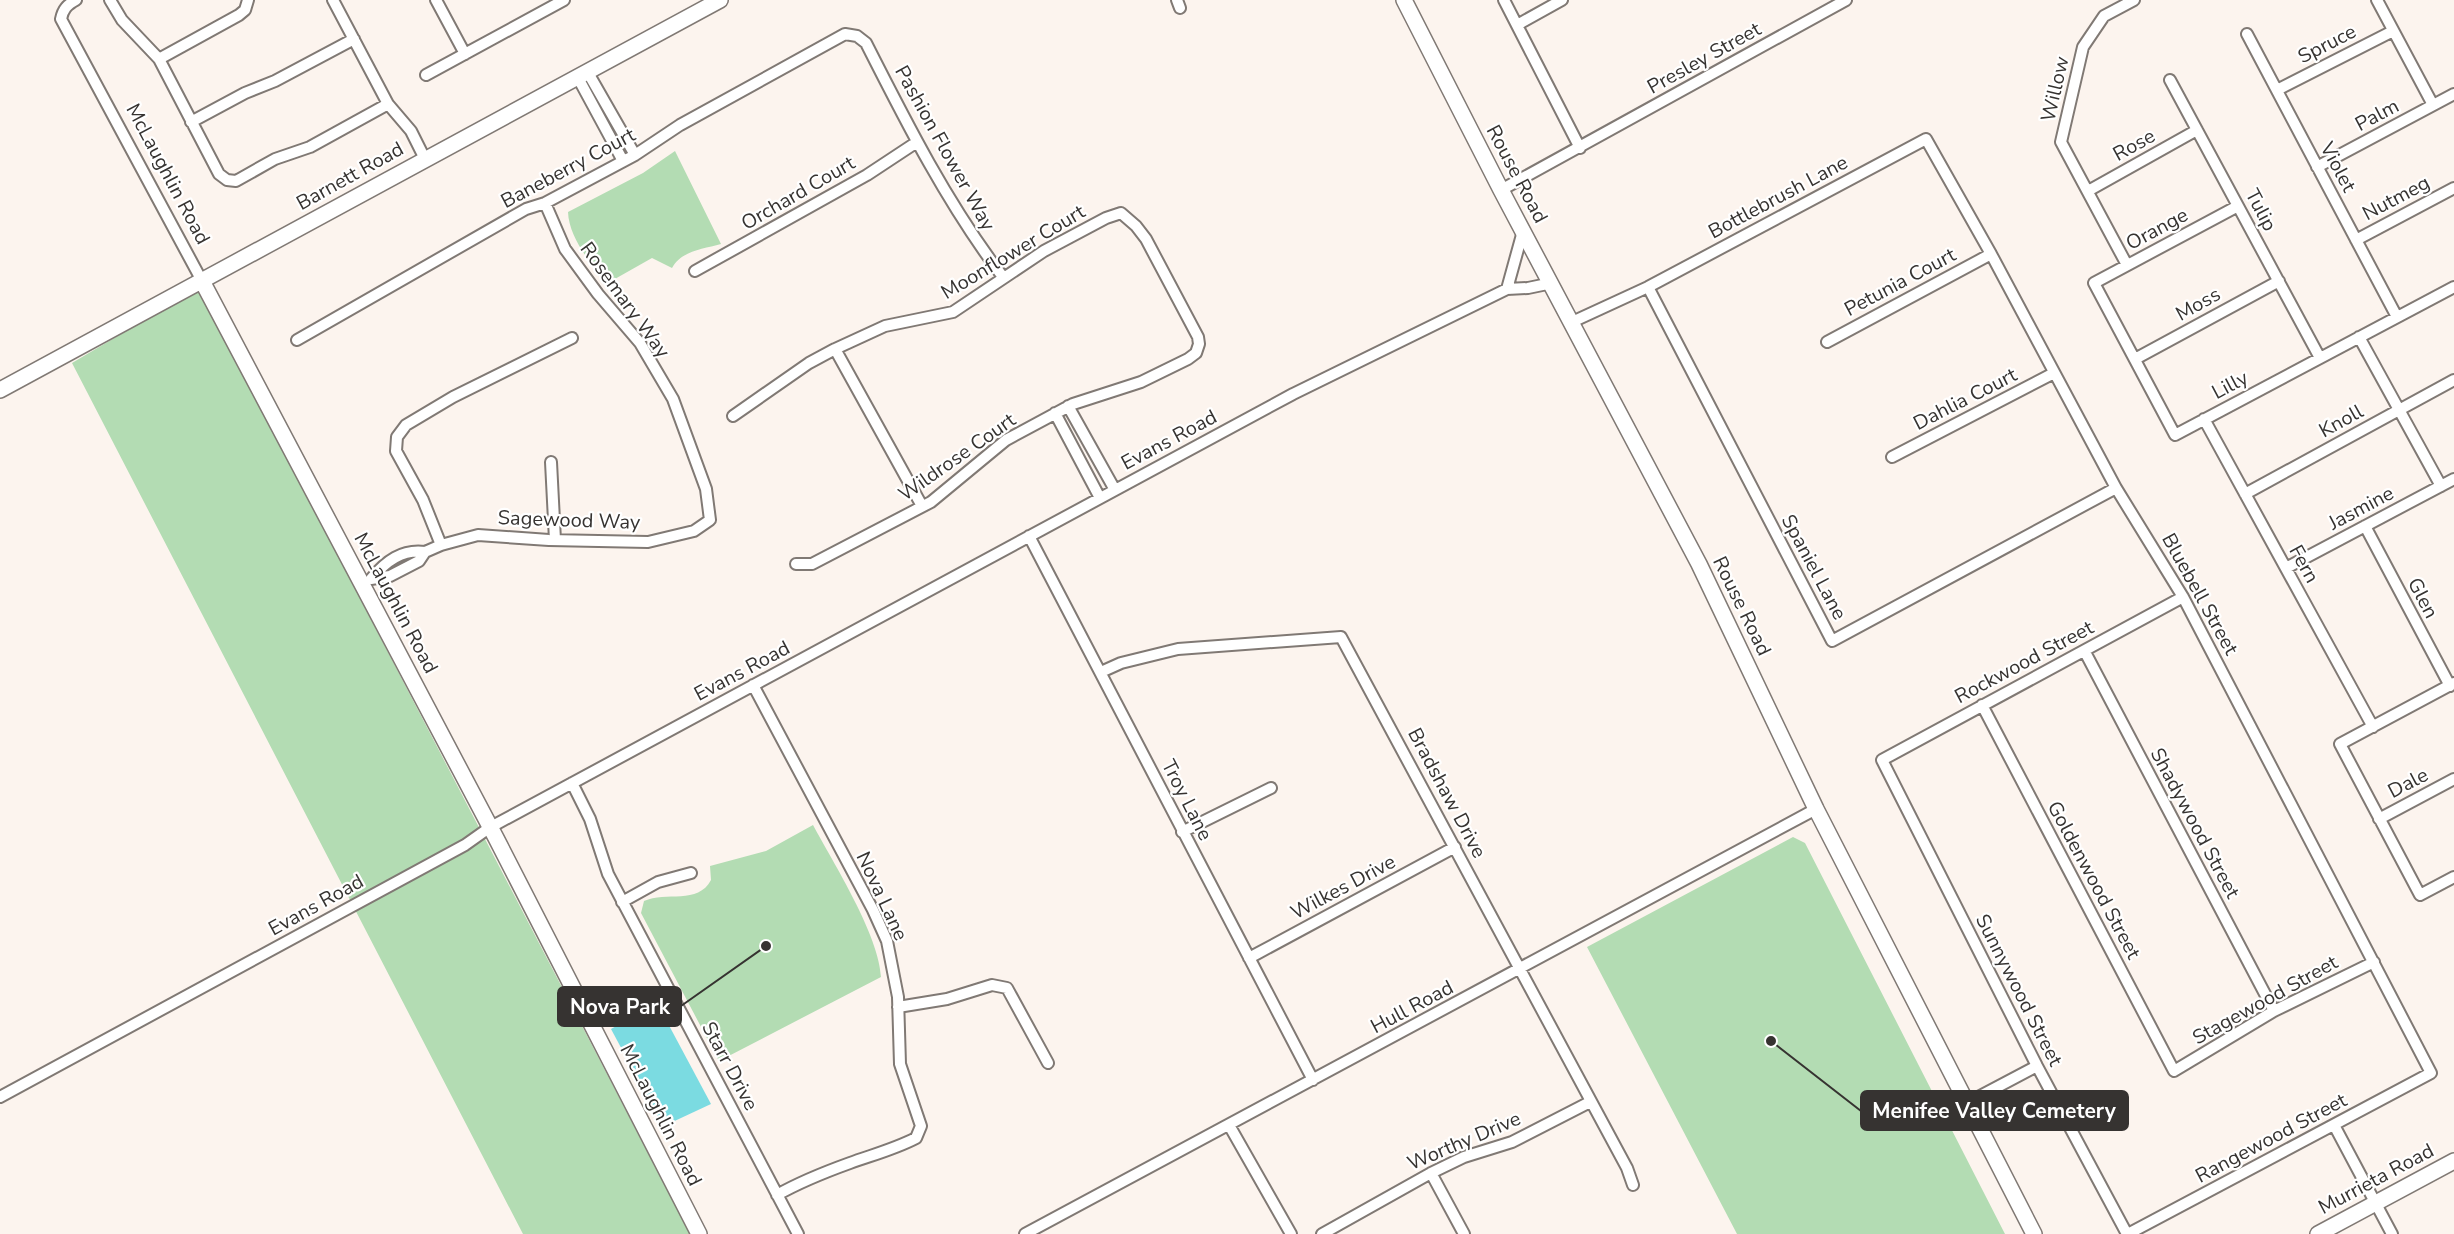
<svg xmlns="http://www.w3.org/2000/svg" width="2454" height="1234" font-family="'Nunito Sans',sans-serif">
  <rect width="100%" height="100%" fill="#fcf4ee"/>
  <path fill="#b3dcb3" d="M675 151 721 244C703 249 681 251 672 268L652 258 606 284C591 263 569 238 568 212L643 173Z
    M199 288 690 1234H523L72 363Z
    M813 825C834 864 879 935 881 977L719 1061 641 913 644 901C666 891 698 905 711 880L710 866 766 851Z
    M1793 837 1805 843 2005 1234H1737L1587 947Z"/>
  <path fill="#7bdbe1" d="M657 1003 711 1104 666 1125 662 1124 611 1029Z"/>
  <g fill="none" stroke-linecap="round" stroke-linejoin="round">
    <defs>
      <path id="street" d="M76 0C67 5 63 9 61 19L202 281
        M110 0 122 20 159 59 219 174 227 180 236 181 275 159 310 147 388 104
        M333 0 388 104 411 131 425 159
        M436 0 465 54
        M1177 0 1180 8
        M1504 0 1580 148
        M2377 0 2433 105
        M1517 25 1562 0
        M2247 34 2397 317
        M159 59 239 15 245 10 248 0
        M587 71 635 155
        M426 75 564 0
        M577 76 623 161
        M2170 80 2320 358
        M2277 90 2393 31
        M191 122 245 93 275 81 354 39
        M2317 167 2454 94
        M1501 190 1846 0
        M2088 191 2197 130
        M2238 206 2094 283 2175 435 2454 287
        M2356 240 2454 188
        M2127 265 2061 142 2083 47 2104 16 2134 0
        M695 271 867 175 917 142
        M1648 287 1832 641 2116 488
        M1507 289 1523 231
        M1572 322 1648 287 1926 139 1991 254 2116 488 2183 597 2431 1073 2128 1234
        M2359 337 2441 486
        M297 340 526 209 545 203 635 155 680 125 845 34 857 36 866 43C907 124 948 205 1003 277
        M1827 342 1991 254
        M835 349 922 506
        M2135 359 2279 281
        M1068 406 1115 490
        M1055 413 1100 498
        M733 416 809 363 835 349 885 326 953 312 1044 251 1106 218 1121 213 1136 226 1146 239 1198 337 1199 344 1196 353 1188 359 1141 382 1073 404 1006 440 931 502 812 564H796
        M2204 419 2373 727
        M1892 457 2054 373
        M551 462 555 540
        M2245 494 2454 380
        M2365 526 2450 686
        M1029 536 1313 1080
        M441 545 423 500 396 451 397 437 406 425 453 397 572 338
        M425 552C402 549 386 561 371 579L390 576 419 561 425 552 441 545 478 535 549 540 648 542 694 531 710 520 706 489 673 399 640 343 598 294 565 249 545 203
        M2286 568 2454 479
        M2085 652 2274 1011
        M1101 672 1121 663 1178 649 1341 637 1627 1168 1633 1185
        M2454 683 2340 744 2420 895 2454 877
        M753 685 873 910 887 941 898 997 900 1064 921 1126 916 1138C895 1149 872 1155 850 1163 825 1172 800 1182 777 1195
        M1982 705 2174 1071 2274 1011 2374 962
        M572 783 590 819 608 874 798 1234
        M2379 819 2454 779
        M1182 832 1271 788
        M622 902 658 882 691 873
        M1249 958 1455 847
        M898 1007 947 999 992 985 1007 988 1048 1063
        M0 1097 465 845 489 828 1293 394 1507 289 1528 288 1552 283
        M1967 1103 2037 1066
        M1229 1125 1291 1234
        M2334 1125 2392 1234
        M1431 1173 1464 1234
        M1025 1234 1816 809
        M1322 1234 1431 1173 1464 1157 1512 1142 1590 1102
        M2127 1234 2037 1066 1882 760 2183 597"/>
      <path id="secondary" d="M1404 0 1501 190 1699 564 1816 809 2034 1234
        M202 281 496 838 699 1234
        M0 390 720 0
        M2318 1234 2454 1161"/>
    </defs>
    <use href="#street" stroke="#807974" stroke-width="14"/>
    <use href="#secondary" stroke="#807974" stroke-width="18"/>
    <use href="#street" stroke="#fff" stroke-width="10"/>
    <use href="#secondary" stroke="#fff" stroke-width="15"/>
  </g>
  <g text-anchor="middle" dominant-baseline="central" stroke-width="4.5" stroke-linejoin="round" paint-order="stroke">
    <g font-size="20" fill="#363331" stroke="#fff">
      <text transform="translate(2327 44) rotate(-27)">Spruce</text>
      <text transform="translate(1704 58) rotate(-29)">Presley Street</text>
      <text transform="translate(2055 89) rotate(-77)">Willow</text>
      <text transform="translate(2377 115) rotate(-28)">Palm</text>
      <text transform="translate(2134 145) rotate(-29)">Rose</text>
      <text transform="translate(945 148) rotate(61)">Pashion Flower Way</text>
      <text transform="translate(2338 167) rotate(62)">Violet</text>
      <text transform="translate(568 168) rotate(-28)">Baneberry Court</text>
      <text transform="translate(168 174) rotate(62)">McLaughlin Road</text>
      <text transform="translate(1517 174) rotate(62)">Rouse Road</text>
      <text transform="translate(350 176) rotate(-29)">Barnett Road</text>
      <text transform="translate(798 193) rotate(-30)">Orchard Court</text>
      <text transform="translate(1778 197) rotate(-28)">Bottlebrush Lane</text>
      <text transform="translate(2396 198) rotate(-28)">Nutmeg</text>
      <text transform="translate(2261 210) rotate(62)">Tulip</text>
      <text transform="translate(2157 229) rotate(-28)">Orange</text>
      <text transform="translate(1013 252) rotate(-31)">Moonflower Court</text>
      <text transform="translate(1900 282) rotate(-28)">Petunia Court</text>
      <text transform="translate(625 300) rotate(54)">Rosemary Way</text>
      <text transform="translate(2198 304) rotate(-29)">Moss</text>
      <text transform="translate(2230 385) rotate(-28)">Lilly</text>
      <text transform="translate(1965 399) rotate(-27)">Dahlia Court</text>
      <text transform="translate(2341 421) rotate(-29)">Knoll</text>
      <text transform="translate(1169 440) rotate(-28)">Evans Road</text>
      <text transform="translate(957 457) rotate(-35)">Wildrose Court</text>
      <text transform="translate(2361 508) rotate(-28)">Jasmine</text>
      <text transform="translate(569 520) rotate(2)">Sagewood Way</text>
      <text transform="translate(2304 564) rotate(61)">Fern</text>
      <text transform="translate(1814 567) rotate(62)">Spaniel Lane</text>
      <text transform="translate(2200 594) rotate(61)">Bluebell Street</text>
      <text transform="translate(2423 598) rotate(62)">Glen</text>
      <text transform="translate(396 603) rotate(62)">McLaughlin Road</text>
      <text transform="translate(1742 606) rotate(64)">Rouse Road</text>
      <text transform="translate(2024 662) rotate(-28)">Rockwood Street</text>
      <text transform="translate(742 671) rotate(-28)">Evans Road</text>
      <text transform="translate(2408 783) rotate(-28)">Dale</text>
      <text transform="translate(1447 793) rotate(62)">Bradshaw Drive</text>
      <text transform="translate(1187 800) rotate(63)">Troy Lane</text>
      <text transform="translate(2195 823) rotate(62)">Shadywood Street</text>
      <text transform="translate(2094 880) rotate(62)">Goldenwood Street</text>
      <text transform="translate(1343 887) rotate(-28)">Wilkes Drive</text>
      <text transform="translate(882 896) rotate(65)">Nova Lane</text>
      <text transform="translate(316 905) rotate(-29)">Evans Road</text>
      <text transform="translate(2019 990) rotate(63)">Sunnywood Street</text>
      <text transform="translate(2265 1000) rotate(-29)">Stagewood Street</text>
      <text transform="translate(1412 1007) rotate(-28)">Hull Road</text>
      <text transform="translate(730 1066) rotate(62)">Starr Drive</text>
      <text transform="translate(661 1115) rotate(63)">McLaughlin Road</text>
      <text transform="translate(2271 1138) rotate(-28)">Rangewood Street</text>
      <text transform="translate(1464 1141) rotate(-23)">Worthy Drive</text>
      <text transform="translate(2376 1179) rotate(-28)">Murrieta Road</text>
    </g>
  </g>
  <path fill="none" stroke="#363331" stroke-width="2" d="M766 946L681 1006M1771 1041L1861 1111"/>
  <g fill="#363331" stroke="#fff" stroke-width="2">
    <circle cx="766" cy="946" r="6"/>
    <circle cx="1771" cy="1041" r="6"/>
  </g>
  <g fill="#363331" stroke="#363331" stroke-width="2">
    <rect x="558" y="987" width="123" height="39" rx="6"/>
    <rect x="1861" y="1091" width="267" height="39" rx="6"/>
  </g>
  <g font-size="21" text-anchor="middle" font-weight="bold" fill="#fff">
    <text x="620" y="1014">Nova Park</text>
    <text x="1994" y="1118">Menifee Valley Cemetery</text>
  </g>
</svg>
